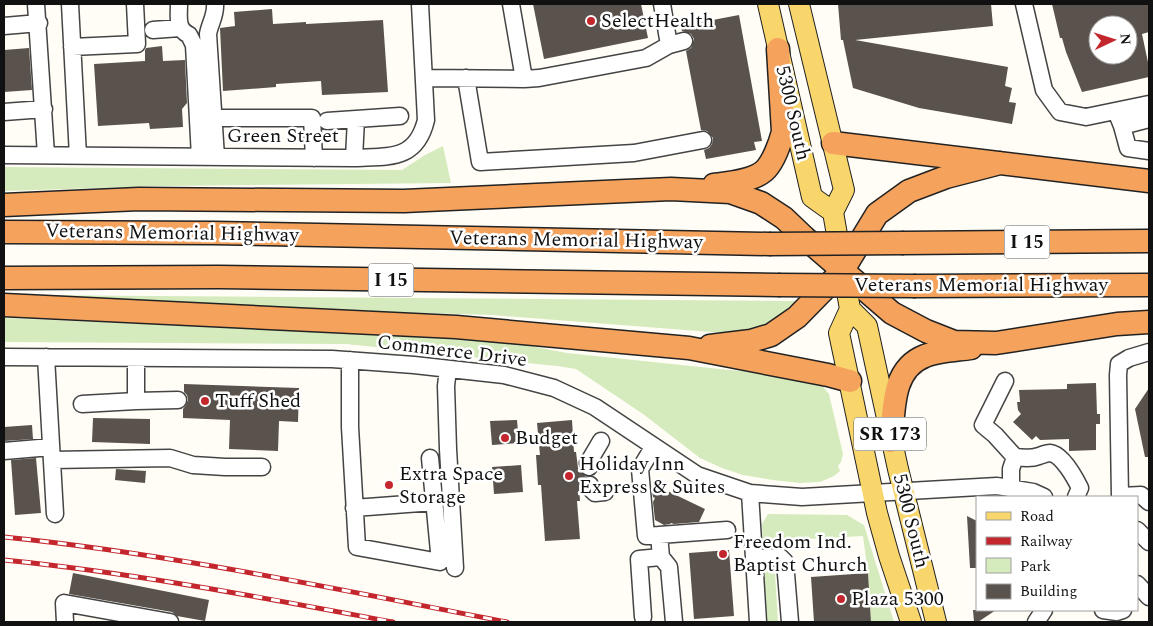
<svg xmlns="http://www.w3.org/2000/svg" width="1153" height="626" font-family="Spectral,serif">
  <rect width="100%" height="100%" fill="#fffdf5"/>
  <path fill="#d5ebbd" d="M443 146 451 183 163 186 4 191V167L402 170 425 155Z
    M18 295 798 301C776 322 756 331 724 333L492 315 186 306Z
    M4 318 232 328 412 333 520 344 567 353 729 370 794 374 819 382 829 394 843 454 841 462 838 466 840 471 834 476 820 482 800 483 773 480 743 475 722 468 700 458 643 414 576 369 557 366 346 344 4 342Z
    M768 514 847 515 864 525 894 622H871L868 573 863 536 773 541 778 622H768L766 619 762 524Z"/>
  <path fill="#5a524d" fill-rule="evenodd" d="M533 4H641L648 38 544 59Z
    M838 4H991L993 26 855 40 1008 67 1005 86 1012 88 1009 102 1016 103 1012 124 919 108 853 88 843 40H841Z
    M1052 4H1149V32L1142 34 1149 67V77L1082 92 1066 52 1062 38H1060ZM1098 25H1128V55H1098Z
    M272 9 273 24 306 22V24L383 20 388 92 322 95 321 81 276 84V87L223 91 220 28 235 26 234 12Z
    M739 15 762 141 754 142 756 150 706 159 704 150 709 148 712 144 713 138 707 131 701 130 686 51 691 48 694 39 691 34 682 31 681 26Z
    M162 46 163 61 185 60 187 103 182 109 183 127 150 129 149 123 98 126 94 64 145 61V50L146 48Z
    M29 48 32 90 4 92V50Z
    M1096 383 1097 414H1100V424H1096V450L1069 451V439L1040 440 1036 436 1032 440 1013 422 1021 414 1018 410 1017 402H1020L1019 390 1067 389V384Z
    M184 384 299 388 298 422 279 421 278 451 229 449 230 420 183 418V409L186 405 188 400 187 395 184 392Z
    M1149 388V457H1145L1135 409Z
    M93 418 150 419V444L92 442Z
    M517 420 519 443 492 445 490 421Z
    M572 420 574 452H576L578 468 586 476 583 478 579 486 580 501H577L580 539 545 541 541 485H538L536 455H540L537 423Z
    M32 425 33 439 4 441V427Z
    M36 458 41 513 15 515 11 460Z
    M521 465 523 492 494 494 492 467Z
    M116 469 146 471 145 483 115 480Z
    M655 485 705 509 699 522 674 524 671 523 670 524 664 525 655 520 653 502 655 498 653 497 652 492Z
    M967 516 977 521V568H970Z
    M729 550 734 616 694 619 689 553Z
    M73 573 209 600 205 621 177 616 172 612 69 594Z
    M868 573 871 622H814L811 577Z
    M973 610H996L978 622H974Z"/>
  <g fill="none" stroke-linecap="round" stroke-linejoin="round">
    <defs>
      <path id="minor" d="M36 4 46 155
        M70 4 78 156
        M179 4C179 17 176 29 189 35L194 45 200 157
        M215 4C216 15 210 23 208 34L216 157
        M1024 4 1044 90 1060 112 1086 117 1149 104
        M4 26 39 23
        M153 30 180 28
        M669 45 684 41
        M72 47 137 44 135 4
        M425 78 524 79 511 4
        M466 78 480 162 634 153 703 140
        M524 79 539 78 646 58 669 45 662 4
        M4 112 44 109
        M1118 116 1122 126 1149 119
        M214 118H312L314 158
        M327 121 400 116
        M1122 126 1128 148 1149 151
        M4 155 354 158C389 156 416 161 426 120L420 4
        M354 158 356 119
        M4 357 332 359 414 365 504 375 554 388 595 407 697 475 750 493 802 497 997 486 1033 492 1044 497
        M46 357 55 514
        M136 358V401L178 400
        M350 360V427L357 547 440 562 430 458
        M448 369 446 386 448 449 455 568
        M1005 381 983 425 995 435 1015 457
        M82 404 136 401
        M654 446 640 469 646 536 727 530
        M4 451 51 447
        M52 460 170 458 193 465 225 467H262
        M589 467 588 463 601 441
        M590 485 591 489 595 493 605 492
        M1011 487V469L1015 457C1023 458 1031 459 1039 456 1042 455 1046 453 1050 453 1062 454 1075 478 1080 488L1076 497
        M750 493 758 622
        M1121 496 1141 495 1149 502
        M1120 497 1118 375 1119 364 1129 358 1149 352
        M354 508 434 502
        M1137 530 1149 542
        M659 535 661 557 669 567 674 622
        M754 558 780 557 785 562 790 622
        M1137 584 1149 597
        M1103 610 1117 612 1123 610
        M643 617 639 559 661 557
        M65 622 64 603 170 622
        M1036 622 1044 610"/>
      <path id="major" d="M768 4 812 197 833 212
        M799 4 844 190 833 212 850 309 839 333 877 513 889 556 911 622
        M850 309 867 326 898 469 936 622"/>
      <path id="highway" d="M833 143 1149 181
        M714 185C729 183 752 181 764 171 773 163 780 143 783 132L778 49
        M4 205 139 199 404 201 671 189 730 192 761 203 784 218 805 238 892 313 926 331 954 342 996 343 1117 324 1149 322
        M4 232 214 233 769 244
        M904 243 1149 241
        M4 278 219 277 778 285
        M916 286 1149 285
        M4 305 456 327 689 348 828 375 850 381
        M710 346 751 341 771 335 797 317 843 270 877 214 909 191 946 177 1000 163
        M891 441C894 411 891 369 925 356 937 351 957 350 971 348"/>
    </defs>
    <use href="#minor" stroke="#444" stroke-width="19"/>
    <use href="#major" stroke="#222" stroke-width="22"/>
    <use href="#highway" stroke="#222" stroke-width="25"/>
    <use href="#minor" stroke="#fff" stroke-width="16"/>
    <use href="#major" stroke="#f9d66b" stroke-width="20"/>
    <use href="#highway" stroke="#f5a25d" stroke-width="22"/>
    <defs>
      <path id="rail" d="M4 537C173 554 340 590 507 622
        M4 560C135 573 264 598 393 622"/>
    </defs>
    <use href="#rail" stroke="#c4262e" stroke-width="5"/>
    <use href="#rail" stroke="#fff" stroke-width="3" stroke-dasharray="9" stroke-linecap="butt"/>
    <defs>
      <path id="highway-bridge" d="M769 244 904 243
        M778 285 916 286"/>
    </defs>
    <use href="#highway-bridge" stroke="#222" stroke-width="25" stroke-linecap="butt"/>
    <use href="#highway-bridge" stroke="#f5a25d" stroke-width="22"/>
  </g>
  <g fill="#c4262e" stroke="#fff" stroke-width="2">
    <circle cx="591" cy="21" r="5"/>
    <circle cx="205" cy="401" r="5"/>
    <circle cx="505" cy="438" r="5"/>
    <circle cx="569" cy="476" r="5"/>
    <circle cx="389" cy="485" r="5"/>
    <circle cx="723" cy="554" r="5"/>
    <circle cx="841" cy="599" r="5"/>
  </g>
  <g text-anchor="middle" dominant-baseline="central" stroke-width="5" stroke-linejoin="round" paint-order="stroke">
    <g fill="#fff" stroke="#585858" stroke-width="1">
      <rect x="1004.5" y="225.5" width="45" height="33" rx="4"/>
      <rect x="368.5" y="263.5" width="45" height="33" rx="4"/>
      <rect x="854" y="417.5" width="72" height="33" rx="4"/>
    </g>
    <g font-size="19" font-weight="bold" fill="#111">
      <text x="1027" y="242">I 15</text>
      <text x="391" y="280">I 15</text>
      <text x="890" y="434">SR 173</text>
    </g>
    <g font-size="20" fill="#111" stroke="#fff" text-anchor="start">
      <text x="601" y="21">SelectHealth</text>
      <text x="215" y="401">Tuff Shed</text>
      <text x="515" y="438">Budget</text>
      <text x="579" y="464">Holiday Inn<tspan x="579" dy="23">Express &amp; Suites</tspan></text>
      <text x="399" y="474">Extra Space<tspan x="399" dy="23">Storage</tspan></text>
      <text x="733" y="542">Freedom Ind.<tspan x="733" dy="23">Baptist Church</tspan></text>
      <text x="851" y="599">Plaza 5300</text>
    </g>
    <g font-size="20" fill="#111" stroke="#fff">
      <text transform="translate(793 113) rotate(77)">5300 South</text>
      <text x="283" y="136">Green Street</text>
      <text transform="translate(172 233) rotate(1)">Veterans Memorial Highway</text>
      <text transform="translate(576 240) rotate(1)">Veterans Memorial Highway</text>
      <text x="981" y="285">Veterans Memorial Highway</text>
      <text transform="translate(452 351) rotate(7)">Commerce Drive</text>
      <text transform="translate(911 521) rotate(76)">5300 South</text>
    </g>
  </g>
  <rect width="1153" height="626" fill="none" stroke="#111111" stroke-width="10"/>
  <rect x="976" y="496" width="162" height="115" fill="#ffffff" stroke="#a0a0a0"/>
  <rect x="986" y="512" width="25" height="8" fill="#f9d66b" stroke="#a0a0a0"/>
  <text x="1020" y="521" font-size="15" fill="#111111">Road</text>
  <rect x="986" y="537" width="25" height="8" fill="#c4262e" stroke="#a0a0a0"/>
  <text x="1020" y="546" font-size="15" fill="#111111">Railway</text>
  <rect x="986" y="558" width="25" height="15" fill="#d5ebbd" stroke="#a0a0a0"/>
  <text x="1020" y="571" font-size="15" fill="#111111">Park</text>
  <rect x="986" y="584" width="25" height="15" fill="#5a524d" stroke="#a0a0a0"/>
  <text x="1020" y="596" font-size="15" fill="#111111">Building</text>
  <g transform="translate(1113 40) rotate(86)"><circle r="24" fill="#ffffff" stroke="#a0a0a0"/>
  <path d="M0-4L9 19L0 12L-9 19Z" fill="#c4262e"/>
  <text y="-8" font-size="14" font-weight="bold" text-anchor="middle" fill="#111111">N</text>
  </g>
</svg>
